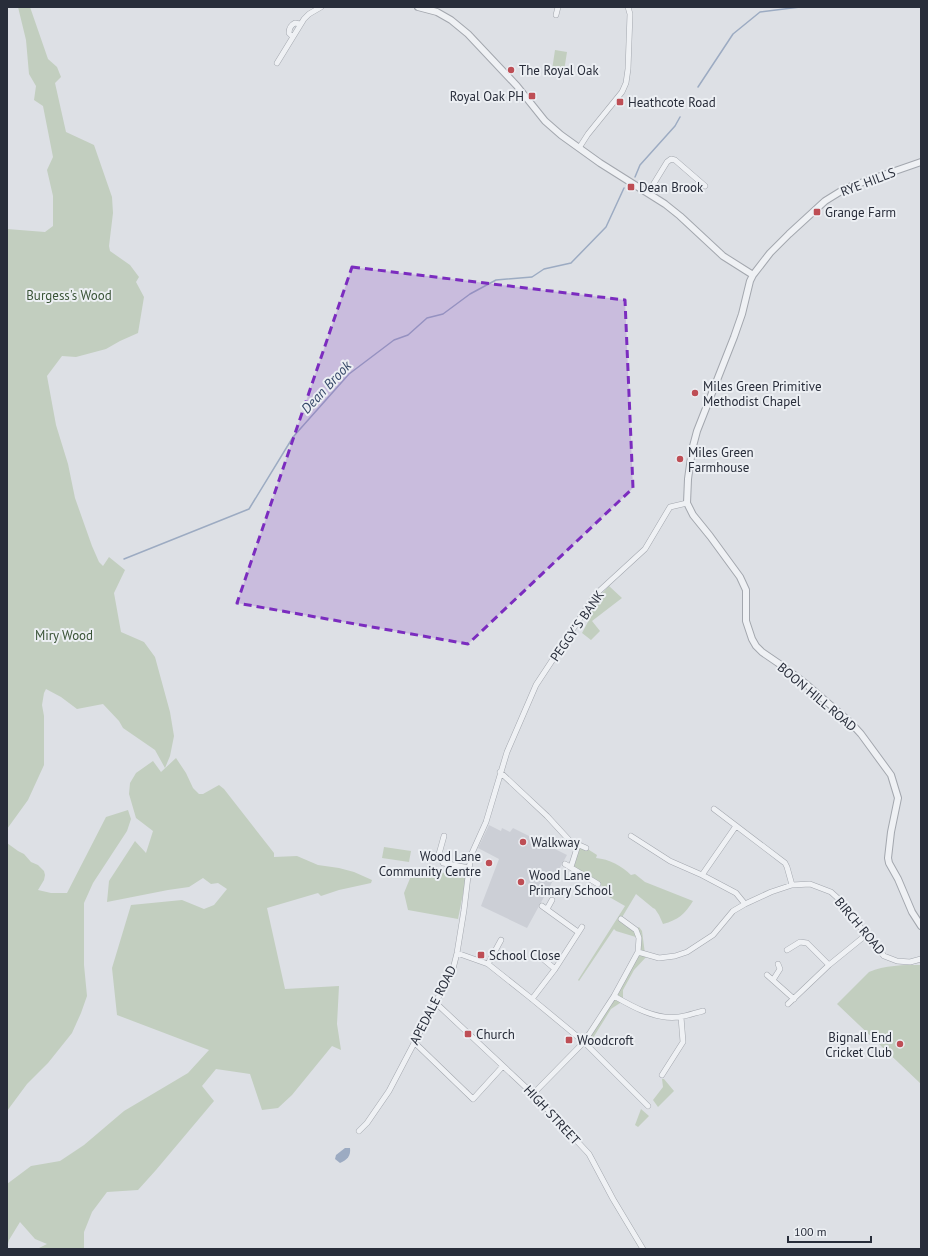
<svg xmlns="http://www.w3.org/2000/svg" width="928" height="1256" font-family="'PT Sans',sans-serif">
  <rect width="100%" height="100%" fill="#dde0e5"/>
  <path fill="#cccfd6" d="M489 825 501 831 502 828 510 832 513 828 567 855 527 928 481 906 499 859 478 848Z"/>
  <path fill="#c2cebf" d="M18 7H30L48 59 57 67 61 77 55 83 66 132 94 145 112 197 113 213 109 246 110 251 130 265 139 277 136 282 144 297 138 333 120 341 106 349 76 357 62 356 47 376 56 425 68 464 75 498 92 546 99 562 103 566 109 557 125 570 114 593 121 632 144 642 155 657 170 712 174 736 170 756 165 768 155 750 123 728 119 721 103 704 77 709 61 697 46 689 44 693 42 705 44 716V765L28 800 7 829V229L45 232 53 226V196L47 170 53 157 43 106 34 100 36 86 29 74 26 40Z
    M555 50 567 52 564 71 552 70Z
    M609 586 622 598 592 621 600 631 591 640 582 633 589 620 585 618 593 603Z
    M176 758 186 773 193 788 199 794H203L219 785 224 789 274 853V857L297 856 318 865 339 868 354 872 372 880 371 883 339 890 321 896 318 893 267 908 285 989 339 986 337 1024 341 1050 332 1046 292 1095 278 1108 262 1110 250 1074 216 1069 202 1086 214 1101 156 1170 138 1190 107 1192 92 1212 84 1232V1249H37L47 1244 35 1239 20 1222 9 1240 7 1248V1184L31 1166 60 1161 84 1145 124 1111 188 1073 209 1050 117 1015 112 968 131 905 182 900 204 909 214 905 227 889 218 883 211 884 203 878 189 887 168 890 107 902 109 881 135 841 146 853 153 831 136 818 129 794 130 783 136 773 153 761 161 772Z
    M128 810 131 819 127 831 93 883 84 903V965L87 996 81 1013 72 1033 48 1063 27 1084 7 1111V843L18 851 24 854 31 862 38 865 44 871 45 875 44 880 38 890 51 893H67L106 817Z
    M578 845 586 848 597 855 596 858C609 859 622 866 631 875L635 874 645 882 693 901C685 914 678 920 663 924L659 915 655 909 653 908 636 894 621 919 636 930 639 927 642 931 645 954 648 955 634 970 623 990V1001L611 1009 588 1046 584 1042 638 952 639 938 616 931 614 929 579 981 578 980 625 906 604 894 607 889 571 867Z
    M384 847 411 851 409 862 382 858Z
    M413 871 462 874 466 879 458 919 408 910 404 893Z
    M921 965V1084L837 1004 869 972C884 965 904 965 921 965Z
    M662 1079H664L674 1091 658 1107 653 1100 663 1087Z
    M641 1109 649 1116 638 1127 635 1125Z"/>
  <path fill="#9cabc2" d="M345 1148H350C351 1156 347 1160 340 1163L335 1159 336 1155Z"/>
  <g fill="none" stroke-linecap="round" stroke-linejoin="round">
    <path stroke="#9cabc2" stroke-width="1.5" d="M698 87 733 34 760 12 800 7
      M635 177 640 165 675 126 680 117
      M124 559 249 509 293 437 349 374 394 340 408 335 427 318 443 314 470 294 496 280 532 277 544 269 571 263 606 227 624 188"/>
    <defs>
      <path id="minor" d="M556 15 558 7
        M293 37 289 33C289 29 291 25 295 23L300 24
        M277 63 304 19 309 14 321 7
        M579 148 588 134 622 92 626 83 628 69 630 14 628 7
        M648 193 667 162 671 159 675 160 705 186
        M500 772 547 816 570 841 586 848
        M714 809 785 863 787 867 792 885
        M444 836 439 854 443 863 469 868
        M631 836 670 861 702 875 736 893 745 904
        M565 864 598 884
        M571 867 578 845
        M702 875 736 826
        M542 906 578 932
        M547 909 552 900
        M787 950 800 942 807 943 829 965
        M638 952 659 958 675 956 687 952 713 935 733 911 745 904 771 892 792 885 810 884 831 892 842 902 866 935 884 956 897 961 910 962 921 959
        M457 953 488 964 532 999 584 1042 648 1106
        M542 958 555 969
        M488 964 501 940
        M767 975 794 999
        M773 980 780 969 778 964
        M614 996C633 1007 656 1020 679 1017 687 1016 695 1013 703 1011
        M532 999 555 969 582 927
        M437 1000 438 1005 533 1094 589 1154 613 1199 643 1249
        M788 1004 829 965 866 935
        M414 1042 473 1099 503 1066
        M662 1075 683 1042 681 1017
        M533 1094 584 1042 614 996 638 952 639 938 636 930 621 919
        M359 1131 367 1123 389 1091 453 969 457 953 464 910 469 868 472 853 486 822 507 752 536 685 596 594 645 549 670 507 687 503"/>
      <path id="tertiary" d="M418 7 437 12 451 20 468 34 517 86 545 121 561 135 600 163 665 204 680 216 723 256 753 275
        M921 162 846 188 825 201 789 234 770 253 753 275 750 281 742 314 734 337 697 431 692 450 688 479 687 503 693 515 710 536 740 577 746 590V621L752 639 756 646 762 652 781 665 806 684 850 722 861 734 891 775 898 798 891 832 888 858 889 863 898 879 912 912 921 926"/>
    </defs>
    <use href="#minor" stroke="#a3a7ae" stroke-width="6"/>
    <use href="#tertiary" stroke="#a3a7ae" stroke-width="8"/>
    <use href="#minor" stroke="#eff1f4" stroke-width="5"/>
    <use href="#tertiary" stroke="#eff1f4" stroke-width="6"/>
  </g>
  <path fill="#7b2cbf" fill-opacity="0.2" stroke="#7b2cbf" stroke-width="3" stroke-dasharray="8 5" stroke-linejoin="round" d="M352 267 625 300 633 488 468 644 237 603Z"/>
  <g fill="#be4e55" stroke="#eceff3" stroke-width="1.5">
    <circle cx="511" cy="70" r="4"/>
    <rect x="528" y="92" width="8" height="8" rx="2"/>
    <rect x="616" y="98" width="8" height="8" rx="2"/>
    <rect x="627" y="183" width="8" height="8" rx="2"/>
    <rect x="813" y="208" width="8" height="8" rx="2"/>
    <circle cx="695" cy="393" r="4"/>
    <circle cx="680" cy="459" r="4"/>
    <circle cx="523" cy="842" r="4"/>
    <circle cx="489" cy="863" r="4"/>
    <circle cx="521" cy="882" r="4"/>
    <rect x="477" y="951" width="8" height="8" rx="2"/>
    <rect x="464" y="1030" width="8" height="8" rx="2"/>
    <rect x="565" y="1036" width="8" height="8" rx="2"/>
    <circle cx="900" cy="1044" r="4"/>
  </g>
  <g text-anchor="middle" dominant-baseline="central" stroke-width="4" stroke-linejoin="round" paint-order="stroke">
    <g font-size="13" fill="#282d3a" stroke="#eceff3" text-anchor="start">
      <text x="519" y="70">The Royal Oak</text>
      <text x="524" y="96" text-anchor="end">Royal Oak PH</text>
      <text x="628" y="102">Heathcote Road</text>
      <text x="639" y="187">Dean Brook</text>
      <text x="825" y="212">Grange Farm</text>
      <text x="703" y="386">Miles Green Primitive<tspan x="703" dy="15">Methodist Chapel</tspan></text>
      <text x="688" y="452">Miles Green<tspan x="688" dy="15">Farmhouse</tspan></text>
      <text x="531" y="842">Walkway</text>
      <text x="481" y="856" text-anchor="end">Wood Lane<tspan x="481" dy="15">Community Centre</tspan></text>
      <text x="529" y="875">Wood Lane<tspan x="529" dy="15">Primary School</tspan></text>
      <text x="489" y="955">School Close</text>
      <text x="476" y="1034">Church</text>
      <text x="892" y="1037" text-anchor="end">Bignall End<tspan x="892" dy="15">Cricket Club</tspan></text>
      <text x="577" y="1040">Woodcroft</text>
    </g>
    <g font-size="13" fill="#282d3a" stroke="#eceff3">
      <text transform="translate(868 182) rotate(-21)">RYE HILLS</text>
      <text transform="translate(577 626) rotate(-55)">PEGGY'S BANK</text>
      <text transform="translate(817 697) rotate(40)">BOON HILL ROAD</text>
      <text transform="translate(860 926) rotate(50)">BIRCH ROAD</text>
      <text transform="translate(433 1005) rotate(-63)">APEDALE ROAD</text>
      <text transform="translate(552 1115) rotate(47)">HIGH STREET</text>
    </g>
    <g font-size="13" fill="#3a5437" stroke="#eceff3">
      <text x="69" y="295">Burgess's Wood</text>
      <text x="64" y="635">Miry Wood</text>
    </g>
    <g font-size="14" font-style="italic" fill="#374969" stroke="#eceff3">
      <text transform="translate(326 387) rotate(-47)">Dean Brook</text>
    </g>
  </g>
  <rect width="928" height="1256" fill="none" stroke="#282d3a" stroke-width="16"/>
  <path d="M788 1236v6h83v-6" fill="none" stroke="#282d3a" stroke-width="2"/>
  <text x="794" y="1236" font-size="12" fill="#282d3a" stroke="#eceff3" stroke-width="3" paint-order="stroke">100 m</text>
</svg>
